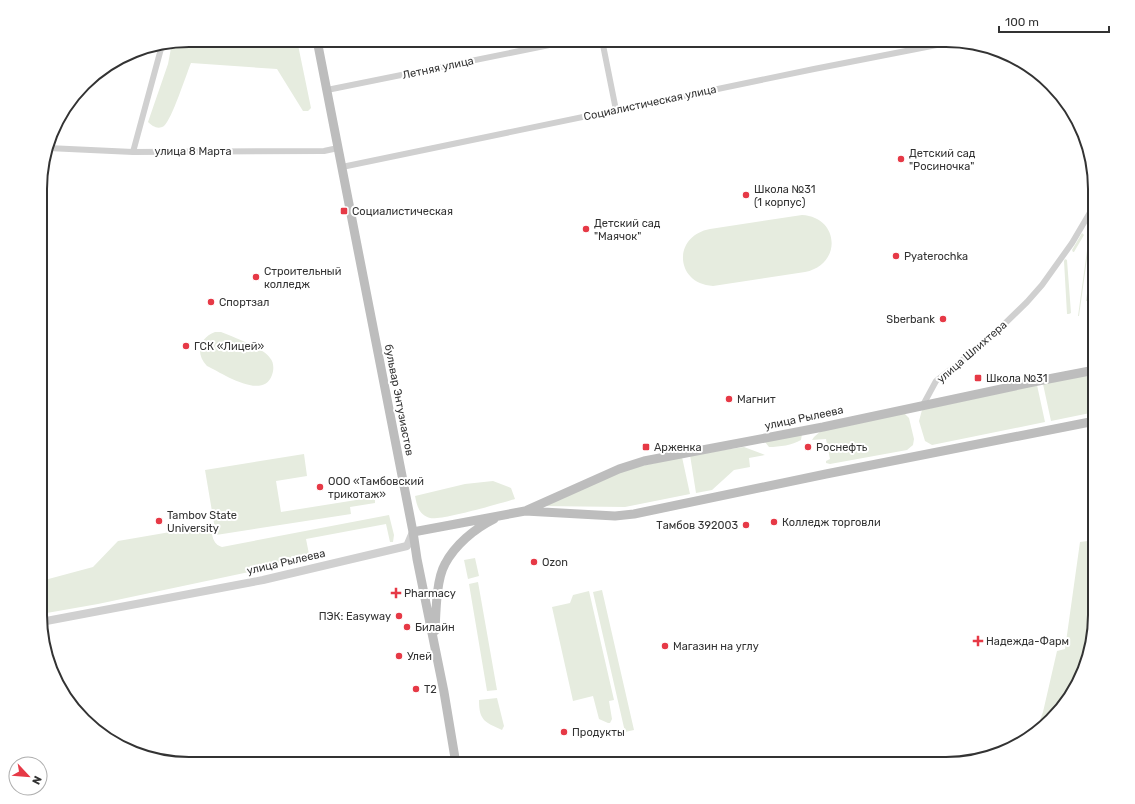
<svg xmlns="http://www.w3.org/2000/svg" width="1135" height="804" font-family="Rubik,sans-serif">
  <rect width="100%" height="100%" fill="#fff"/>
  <path fill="#e6ecdf" d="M189 40H297L311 108 308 111H303L277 69 191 63C186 75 172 119 164 126 158 130 152 126 148 122L168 64 172 43Z
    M802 215C840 217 842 265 805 272L713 286C675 284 672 236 710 229Z
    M1082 233 1084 235 1074 252H1073L1072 250Z
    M1089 236 1090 237 1079 316H1078Z
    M1093 253H1095L1093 275H1090Z
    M1065 259 1067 260 1071 313 1069 314H1067L1064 261Z
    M1089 278H1093L1090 301H1086Z
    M215 332H221C233 337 264 348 270 358 274 362 274 370 272 375 263 401 222 373 207 366 195 354 199 338 215 332Z
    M1095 373V412L1051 421 1043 384Z
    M1037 385 1045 422 932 445 925 441 919 421 922 410Z
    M904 413 909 418 914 439 913 445 907 450 830 464 826 463V461L830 459 826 439 812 440 814 437 822 430Z
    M802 434 801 440C792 445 780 447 769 447L765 442Z
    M744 447 765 455 749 458 750 467 734 470 712 490 696 493 690 455Z
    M304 454 307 476 276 481 281 512 375 497V503L350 507 351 514 216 535 205 470Z
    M682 457 690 494 625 507 539 506 623 470Z
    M493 481 511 488 515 499C501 503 440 521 430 518 419 515 417 506 415 496L465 484Z
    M389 515 394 535 393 542H390L386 524 306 539 310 559 98 604 41 614V581L93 567 118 541 211 525C212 534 212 544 222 547Z
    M1095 540V625L1087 663 1064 706 1037 728 1043 712 1057 651 1065 649 1080 542Z
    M475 558 479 576 468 579 464 560Z
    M478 582 497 690 487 691 469 584Z
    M602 590 634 730 625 732 593 592Z
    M589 591 614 700 609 701 612 719 610 723H608L599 719 593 696 573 701 552 607 570 603 573 595Z
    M497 698 504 726 502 730C485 722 479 721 479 700Z"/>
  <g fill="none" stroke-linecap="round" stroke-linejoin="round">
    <path stroke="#d0d0d0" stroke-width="6" d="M602 40 616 110
      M907 40 909 50
      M327 90 574 40
      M48 148 133 152 324 151 338 148
      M133 152 162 45
      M342 167 814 69 957 41
      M923 405 936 381 991 337 1027 302 1042 285 1072 243 1095 204"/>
    <path stroke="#d0d0d0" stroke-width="8" d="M41 622 263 580 407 546 413 532"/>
    <path stroke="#bdbdbd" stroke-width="9" d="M317 40 413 532 417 559 444 692 456 764
      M527 510 619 469 644 461 823 427 1038 381 1095 370
      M413 532 525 511 615 516 634 514 826 474 1095 421
      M435 631C436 613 436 580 445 564 455 545 474 529 494 519"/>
  </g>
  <g fill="#e63946" stroke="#fff" stroke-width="1.5">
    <circle cx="901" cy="159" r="4"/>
    <circle cx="746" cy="195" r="4"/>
    <rect x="340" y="207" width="8" height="8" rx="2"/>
    <circle cx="586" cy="229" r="4"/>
    <circle cx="896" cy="256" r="4"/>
    <circle cx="256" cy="277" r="4"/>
    <circle cx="211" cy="302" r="4"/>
    <circle cx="943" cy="319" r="4"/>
    <circle cx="186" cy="346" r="4"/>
    <rect x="974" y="374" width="8" height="8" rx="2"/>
    <circle cx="729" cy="399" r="4"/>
    <rect x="642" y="443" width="8" height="8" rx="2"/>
    <circle cx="808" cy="447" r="4"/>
    <circle cx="320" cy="487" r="4"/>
    <circle cx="159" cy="521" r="4"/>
    <circle cx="774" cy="522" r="4"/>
    <circle cx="746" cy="525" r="4"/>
    <circle cx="534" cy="562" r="4"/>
    <path d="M394 587h4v4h4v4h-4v4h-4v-4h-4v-4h4z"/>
    <circle cx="399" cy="616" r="4"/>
    <circle cx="407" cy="627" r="4"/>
    <path d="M976 635h4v4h4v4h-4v4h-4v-4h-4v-4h4z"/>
    <circle cx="665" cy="646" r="4"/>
    <circle cx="399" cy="656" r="4"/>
    <circle cx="416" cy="689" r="4"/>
    <circle cx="564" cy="732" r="4"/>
  </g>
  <g text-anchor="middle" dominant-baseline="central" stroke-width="4" stroke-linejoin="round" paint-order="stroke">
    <g font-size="11" fill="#333" stroke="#fff">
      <text transform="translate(438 68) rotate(-12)">Летняя улица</text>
      <text transform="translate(650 103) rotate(-12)">Социалистическая улица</text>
      <text x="193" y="151">улица 8 Марта</text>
      <text transform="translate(972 352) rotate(-41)">улица Шлихтера</text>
      <text transform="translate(399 400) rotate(79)">бульвар Энтузиастов</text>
      <text transform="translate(804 418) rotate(-12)">улица Рылеева</text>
      <text transform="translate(286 562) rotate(-13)">улица Рылеева</text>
    </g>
    <g font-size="11" fill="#333" stroke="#fff" text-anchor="start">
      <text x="909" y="153">Детский сад<tspan x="909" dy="13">"Росиночка"</tspan></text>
      <text x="754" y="189">Школа №31<tspan x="754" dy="13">(1 корпус)</tspan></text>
      <text x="352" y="211">Социалистическая</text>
      <text x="594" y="223">Детский сад<tspan x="594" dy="13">"Маячок"</tspan></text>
      <text x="904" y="256">Pyaterochka</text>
      <text x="264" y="271">Строительный<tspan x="264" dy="13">колледж</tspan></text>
      <text x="219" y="302">Спортзал</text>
      <text x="935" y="319" text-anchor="end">Sberbank</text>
      <text x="194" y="346">ГСК «Лицей»</text>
      <text x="986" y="378">Школа №31</text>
      <text x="737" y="399">Магнит</text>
      <text x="654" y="447">Арженка</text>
      <text x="816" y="447">Роснефть</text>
      <text x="328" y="481">ООО «Тамбовский<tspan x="328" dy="13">трикотаж»</tspan></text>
      <text x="167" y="515">Tambov State<tspan x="167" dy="13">University</tspan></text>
      <text x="782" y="522">Колледж торговли</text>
      <text x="738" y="525" text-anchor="end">Тамбов 392003</text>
      <text x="542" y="562">Ozon</text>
      <text x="404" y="593">Pharmacy</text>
      <text x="391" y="616" text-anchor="end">ПЭК: Easyway</text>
      <text x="415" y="627">Билайн</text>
      <text x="986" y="641">Надежда-Фарм</text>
      <text x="673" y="646">Магазин на углу</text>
      <text x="407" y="656">Улей</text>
      <text x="424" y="689">T2</text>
      <text x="572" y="732">Продукты</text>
    </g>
  </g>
  <path d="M0 0H1135V804H0ZM189 47H946A142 142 0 0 1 1088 189V615A142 142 0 0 1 946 757H189A142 142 0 0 1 47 615V189A142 142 0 0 1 189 47Z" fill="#fff" fill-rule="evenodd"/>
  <path fill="none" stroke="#333" stroke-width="2" d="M189 47H946A142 142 0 0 1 1088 189V615A142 142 0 0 1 946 757H189A142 142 0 0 1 47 615V189A142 142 0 0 1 189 47Z"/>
  <g transform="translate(28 776) rotate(116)"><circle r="19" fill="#ffffff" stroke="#adadad"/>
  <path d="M0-3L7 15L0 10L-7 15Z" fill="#e63946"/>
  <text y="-6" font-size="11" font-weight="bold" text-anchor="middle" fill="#333333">N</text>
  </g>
  <path d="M999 26v6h110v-6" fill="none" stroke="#333333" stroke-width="2"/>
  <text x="1005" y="26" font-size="12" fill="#333333" stroke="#ffffff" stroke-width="3" paint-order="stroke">100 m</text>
</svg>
